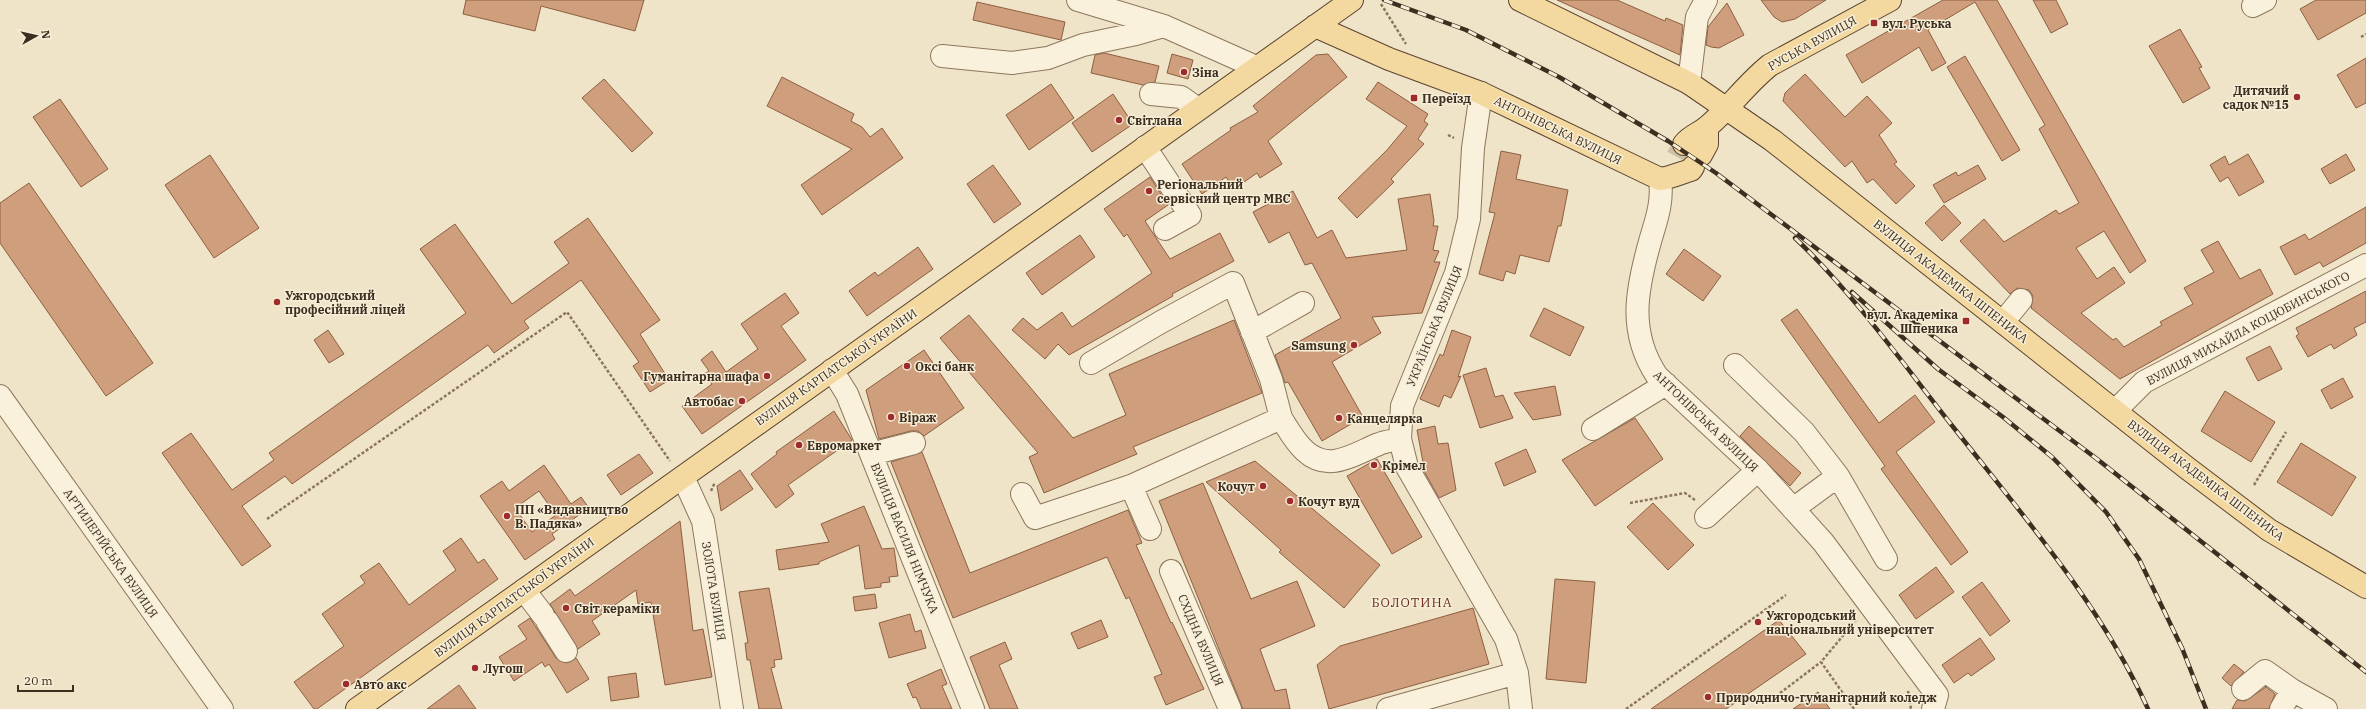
<svg xmlns="http://www.w3.org/2000/svg" width="2366" height="709" font-family="'IBM Plex Serif',serif">
  <rect width="100%" height="100%" fill="#f0e4c8"/>
  <path fill="#cf9f7d" stroke="#8d5f41" fill-rule="evenodd" d="M466 0H644L635 31 541 6 535 31 463 14Z
    M1557 0H1617L1665 21 1666 18 1683 25 1680 55Z
    M1761 0H1826L1795 19 1782 22 1774 17Z
    M1943 0H1997L2146 261 2130 273 2104 231 2076 248 2097 279 2114 267 2125 283 2081 313 2113 340 2116 338 2124 347 2162 325 2160 322 2193 304 2184 288 2214 272 2201 250 2218 241 2240 279 2260 269 2273 294 2120 379 2031 308 2033 296 2029 290 2017 288 2010 294 1960 241 1984 219 2004 242 2056 210 2059 214 2079 203 2039 129 2045 125 1975 2 1928 30 1946 63 1932 71 1919 47 1862 83 1846 55Z
    M2033 0H2056L2068 24 2051 33Z
    M2316 0H2366V13L2318 40 2300 9Z
    M977 2 1065 22 1061 40 973 20Z
    M1727 3 1744 35 1719 48 1711 47 1706 45 1708 27Z
    M2180 29 2202 67 2199 68 2210 88 2183 103 2149 46Z
    M1104 53 1159 66 1155 82 1143 85 1091 73 1095 55Z
    M1172 54 1193 60 1188 79 1167 73Z
    M1328 54 1347 77 1268 141 1282 164 1260 178 1257 173 1234 189 1226 177 1202 194 1182 164 1231 130 1230 128 1258 112 1253 106 1316 55Z
    M1965 56 2020 150 2002 161 1947 67Z
    M2366 58V103L2356 108 2337 75Z
    M1805 74 1845 117 1867 96 1892 123 1879 135 1897 162 1894 164 1915 186 1896 204 1873 179 1867 183 1852 161 1845 167 1783 101 1785 93Z
    M782 77 854 114 851 121 862 127 870 137 882 128 903 158 822 215 801 185 852 149 767 106Z
    M604 79 653 133 632 152 582 98Z
    M1378 82 1428 114 1424 121 1428 124 1418 139 1424 144 1391 179 1394 182 1357 218 1338 198 1387 150 1407 126 1366 99Z
    M1051 84 1074 118 1029 150 1006 115Z
    M1113 94 1133 124 1092 152 1072 123Z
    M60 99 108 169 81 187 33 117Z
    M1501 151 1521 155 1516 179 1568 190 1561 226H1558L1549 262 1520 255 1515 274 1506 271 1503 281 1479 274 1495 213 1489 212Z
    M2248 154 2264 182 2239 196 2228 177 2220 182 2210 165 2225 156 2229 165Z
    M2346 154 2355 170 2330 184 2321 169Z
    M210 155 259 228 214 258 165 185Z
    M993 165 1021 204 994 223 967 184Z
    M1978 165 1986 179 1944 203 1933 185 1956 172 1958 176Z
    M1150 177 1168 205 1145 221 1170 259 1220 233 1234 261 1172 294 1173 296 1069 355 1058 344 1045 359 1012 330 1023 318 1037 330 1062 312 1072 327 1152 273 1127 234 1124 237 1104 209Z
    M29 183 153 363 106 396 0 243V203Z
    M1293 191 1317 238 1332 230 1346 258 1407 250 1398 199 1430 194 1434 221 1433 226H1438L1433 250 1439 251 1434 262H1440L1422 313 1372 317 1381 333 1332 362 1363 417 1322 441 1288 382 1285 383 1275 355 1341 318 1312 263 1305 265 1289 232 1269 243 1253 212Z
    M1944 205 1961 223 1942 241 1925 223Z
    M2366 207V243L2323 267 2320 262 2295 275 2280 247 2305 234 2309 240Z
    M588 218 660 320 640 334 669 380 650 392 633 366 639 362 581 280 524 321 529 328 494 353 488 345 292 484 285 476 242 506 271 546 242 566 162 453 191 433 232 490 274 460 269 453 466 313 420 249 455 224 512 304 569 263 554 242Z
    M1080 235 1095 257 1042 295 1026 273Z
    M918 247 933 269 867 316 849 291 875 272 878 276Z
    M1684 249 1721 276 1703 301 1666 274Z
    M2366 291V322L2354 328 2357 335 2334 349 2331 344 2308 357 2296 336 2299 334 2296 328Z
    M785 293 799 313 781 326 806 360 702 434 682 406 712 384 704 374 709 371 701 360 712 351 726 372 758 349 741 324Z
    M1544 308 1584 327 1570 356 1530 336Z
    M1797 309 1879 423 1915 395 1935 422 1896 452 1968 552 1951 565 1881 469 1885 466 1781 320Z
    M969 315 1073 438 1126 415 1109 374 1234 320 1262 393 1133 447 1137 454 1044 493 1029 457 1038 453 940 338Z
    M328 330 344 354 329 363 314 340Z
    M1452 330 1471 337 1458 377 1461 376 1451 398 1444 395 1439 407 1420 399 1440 354 1443 356Z
    M2270 346 2282 369 2258 381 2246 358Z
    M924 350 964 408 924 436 918 431H911L879 439 866 390Z
    M1486 368 1495 397 1503 395 1513 418 1480 428 1463 375Z
    M2343 378 2353 397 2331 409 2321 390Z
    M1555 386 1561 415 1533 420 1514 393Z
    M2225 391 2275 422 2251 462 2201 431Z
    M834 411 852 440 788 485 794 494 776 508 751 474 777 454 776 452Z
    M1635 418 1663 459 1595 506 1562 460Z
    M1435 426 1438 444 1448 443 1456 490 1439 498 1425 473 1417 430Z
    M1749 426 1801 473 1790 486 1740 436Z
    M2301 443 2356 477 2332 516 2277 482Z
    M1526 449 1536 472 1504 486 1495 463Z
    M922 452 970 573 1128 510 1142 543 1136 545 1171 623 1172 622 1204 689 1166 705 1154 677 1162 674 1129 597 1126 599 1107 557 953 618 891 462Z
    M639 454 653 473 621 495 607 475Z
    M1377 459 1422 537 1392 554 1347 476Z
    M1255 461 1380 565 1344 608 1279 552 1281 550 1206 482Z
    M544 465 571 504 581 497 589 508 552 534 555 539 525 560 480 496 502 481 509 491ZM539 491 556 515 532 532 515 508Z
    M740 470 753 489 721 511 717 486Z
    M1203 483 1251 599 1297 581 1315 626 1260 649 1275 691 1286 689 1290 709H1243L1159 501Z
    M1653 503 1694 545 1668 570 1627 527Z
    M864 506 882 549 894 548 898 576 889 577 890 582 881 583V587L865 589 859 545 819 562V564L779 570 776 550 829 542 821 524Z
    M680 521 693 631 703 629 712 677 665 685 651 602 638 604 636 590 592 621 600 634 578 649 550 604 570 589 575 596Z
    M461 538 478 563 484 559 498 579 317 709H314L294 682 344 646 322 614 365 583 360 576 379 563 409 605 456 570 443 551Z
    M1936 567 1954 592 1916 619 1899 595Z
    M1555 579 1595 582 1586 683 1546 679Z
    M1982 582 2010 621 1990 636 1962 597Z
    M769 588 782 659 774 660 775 667 771 668 782 709H759L750 660H747L745 643H748L739 592Z
    M875 594 877 608 855 611 853 597Z
    M1473 608 1489 664 1329 709 1317 665 1340 646Z
    M910 614 915 632 921 630 926 648 889 658 879 623Z
    M530 618 556 658 566 663 576 658 589 679 567 693 549 664 545 667 542 662 514 681 499 657 527 639 518 626Z
    M1101 620 1108 637 1078 649 1071 633Z
    M1779 620 1806 654 1726 709H1651Z
    M1980 638 1995 659 1971 676 1968 673 1954 683 1942 665Z
    M1005 642 1012 659 999 665 1018 709H990L970 657Z
    M2234 664 2244 672 2231 686 2222 678Z
    M941 669 947 684 942 686 952 709H921L916 697 913 698 907 684Z
    M636 673 639 697 611 701 608 677Z
    M459 685 476 709H427Z
    M2266 687 2275 694 2269 709H2232L2237 700 2245 701Z
    M1818 692 1830 709H1793Z"/>
  <g fill="none" stroke-linecap="round" stroke-linejoin="round">
    <path stroke="#ccc0a6" stroke-width="22" stroke-dasharray="22 11" stroke-linecap="butt" d="M1677 157 1684 144"/>
    <defs>
      <path id="minor" d="M1078 0 1164 26 1256 67
        M2253 6 2265 0
        M942 56 1012 63 1048 58 1083 45 1136 34 1164 26
        M1689 83 1697 17 1706 0
        M1481 93 1473 148 1469 219 1456 273 1402 406 1400 439 1407 467 1506 639 1517 673 1521 709
        M1151 94 1181 97 1198 109
        M1145 147 1190 215 1165 229
        M1660 179C1663 201 1657 218 1651 238 1637 287 1627 331 1657 376L1758 470 1823 542 1937 695 1933 709
        M2003 322 2021 300
        M1252 332 1303 303
        M1091 363 1161 322 1233 283 1271 379 1281 418
        M1735 365 1804 432 1838 476
        M832 370 847 394 973 709
        M0 396 222 709
        M2116 410 2144 382 2366 265
        M1593 429 1666 384
        M871 454 914 443
        M683 477 703 521 732 709
        M1131 486 1150 529
        M1022 494 1035 518 1131 486 1281 418C1288 429 1295 442 1305 451 1329 473 1354 454 1379 444 1386 441 1393 441 1400 439
        M1793 509 1838 476 1886 559
        M1706 517 1758 470
        M1171 571 1230 709
        M524 590 543 615
        M547 621 566 651
        M2243 689 2265 671 2292 690
        M1388 709 1517 673
        M2281 709 2292 690 2326 709"/>
      <path id="major" d="M1520 0 1689 83 1772 140 2187 468 2269 530 2366 587
        M1315 26 1389 59 1481 93 1660 179C1670 178 1680 173 1691 170L1693 167
        M1684 144C1691 135 1699 134 1707 127 1729 109 1746 84 1770 65L1890 0
        M1701 155 1707 144V128
        M357 709 1352 0"/>
    </defs>
    <use href="#minor" stroke="#8d765c" stroke-width="24"/>
    <use href="#major" stroke="#5b4430" stroke-width="24"/>
    <path stroke="#8d765c" stroke-width="2.5" stroke-dasharray="3 2" stroke-linecap="butt" d="M1381 4 1406 44
      M2361 37 2366 34
      M1448 135 1454 138
      M2254 485 2286 432
      M711 491 715 482
      M1630 503 1685 493 1695 500
      M267 519 567 312 670 461
      M1908 691 1911 709
      M1780 693 1821 662
      M1626 709 1786 595
      M1854 709 1821 662 1857 619"/>
    <use href="#minor" stroke="#faf1dc" stroke-width="22"/>
    <use href="#major" stroke="#f3d9a0" stroke-width="22"/>
    <defs>
      <path id="rail" d="M1384 0 1466 30 1559 77 1668 141 1716 173 2097 459 2366 672
        M1795 238C1855 295 1903 364 1954 428 2024 517 2101 605 2148 709
        M1852 292 1938 369 2003 417 2052 457 2106 512 2139 559 2182 648 2206 709"/>
    </defs>
    <use href="#rail" stroke="#3d2e20" stroke-width="4.5"/>
    <use href="#rail" stroke="#f7eed8" stroke-width="3" stroke-dasharray="9" stroke-linecap="butt"/>
  </g>
  <g fill="#9e2a2b" stroke="#f7eed8" stroke-width="1.5">
    <rect x="1870" y="19" width="8" height="8" rx="2"/>
    <circle cx="1184" cy="72" r="4"/>
    <circle cx="2297" cy="97" r="4"/>
    <rect x="1410" y="94" width="8" height="8" rx="2"/>
    <circle cx="1119" cy="120" r="4"/>
    <circle cx="1149" cy="191" r="4"/>
    <circle cx="277" cy="302" r="4"/>
    <rect x="1962" y="317" width="8" height="8" rx="2"/>
    <circle cx="1354" cy="345" r="4"/>
    <circle cx="907" cy="366" r="4"/>
    <circle cx="767" cy="376" r="4"/>
    <circle cx="742" cy="401" r="4"/>
    <circle cx="891" cy="417" r="4"/>
    <circle cx="1339" cy="418" r="4"/>
    <circle cx="799" cy="445" r="4"/>
    <circle cx="1374" cy="465" r="4"/>
    <circle cx="1263" cy="486" r="4"/>
    <circle cx="1290" cy="501" r="4"/>
    <circle cx="507" cy="516" r="4"/>
    <circle cx="566" cy="608" r="4"/>
    <circle cx="1758" cy="622" r="4"/>
    <circle cx="475" cy="668" r="4"/>
    <circle cx="346" cy="684" r="4"/>
    <circle cx="1708" cy="697" r="4"/>
  </g>
  <g text-anchor="middle" dominant-baseline="central" stroke-width="3" stroke-linejoin="round" paint-order="stroke">
    <g font-size="12" font-weight="bold" fill="#3d2e20" stroke="#f7eed8" text-anchor="start">
      <text x="1882" y="23">вул. Руська</text>
      <text x="1192" y="72">Зіна</text>
      <text x="2289" y="90" text-anchor="end">Дитячий<tspan x="2289" dy="14">садок №15</tspan></text>
      <text x="1422" y="98">Переїзд</text>
      <text x="1127" y="120">Світлана</text>
      <text x="1157" y="184">Регіональний<tspan x="1157" dy="14">сервісний центр МВС</tspan></text>
      <text x="285" y="295">Ужгородський<tspan x="285" dy="14">професійний ліцей</tspan></text>
      <text x="1958" y="314" text-anchor="end">вул. Академіка<tspan x="1958" dy="14">Шпеника</tspan></text>
      <text x="1346" y="345" text-anchor="end">Samsung</text>
      <text x="915" y="366">Оксі банк</text>
      <text x="759" y="376" text-anchor="end">Гуманітарна шафа</text>
      <text x="734" y="401" text-anchor="end">Автобас</text>
      <text x="899" y="417">Віраж</text>
      <text x="1347" y="418">Канцелярка</text>
      <text x="807" y="445">Евромаркет</text>
      <text x="1382" y="465">Крімел</text>
      <text x="1255" y="486" text-anchor="end">Кочут</text>
      <text x="1298" y="501">Кочут вуд</text>
      <text x="515" y="509">ПП «Видавництво<tspan x="515" dy="14">В. Падяка»</tspan></text>
      <text x="574" y="608">Світ кераміки</text>
      <text x="1766" y="615">Ужгородський<tspan x="1766" dy="14">національний університет</tspan></text>
      <text x="483" y="668">Лугош</text>
      <text x="354" y="684">Авто акс</text>
      <text x="1716" y="697">Природничо-гуманітарний коледж</text>
    </g>
    <g font-size="12" fill="#3d2e20" stroke="#f7eed8">
      <text transform="translate(1812 43) rotate(-29)">РУСЬКА ВУЛИЦЯ</text>
      <text transform="translate(1558 130) rotate(26)">АНТОНІВСЬКА ВУЛИЦЯ</text>
      <text transform="translate(1951 281) rotate(38)">ВУЛИЦЯ АКАДЕМІКА ШПЕНИКА</text>
      <text transform="translate(1434 326) rotate(-68)">УКРАЇНСЬКА ВУЛИЦЯ</text>
      <text transform="translate(2248 328) rotate(-28)">ВУЛИЦЯ МИХАЙЛА КОЦЮБИНСЬКОГО</text>
      <text transform="translate(836 367) rotate(-35)">ВУЛИЦЯ КАРПАТСЬКОЇ УКРАЇНИ</text>
      <text transform="translate(1706 421) rotate(44)">АНТОНІВСЬКА ВУЛИЦЯ</text>
      <text transform="translate(2206 480) rotate(37)">ВУЛИЦЯ АКАДЕМІКА ШПЕНИКА</text>
      <text transform="translate(905 538) rotate(68)">ВУЛИЦЯ ВАСИЛЯ НІМЧУКА</text>
      <text transform="translate(111 553) rotate(55)">АРТИЛЕРІЙСЬКА ВУЛИЦЯ</text>
      <text transform="translate(714 591) rotate(81)">ЗОЛОТА ВУЛИЦЯ</text>
      <text transform="translate(514 597) rotate(-36)">ВУЛИЦЯ КАРПАТСЬКОЇ УКРАЇНИ</text>
      <text transform="translate(1201 640) rotate(67)">СХІДНА ВУЛИЦЯ</text>
    </g>
    <g font-size="13" letter-spacing="1" fill="#6b2e1e" stroke="#f7eed8">
      <text x="1412" y="602">БОЛОТИНА</text>
    </g>
  </g>
  <g transform="translate(36 36) rotate(82)" stroke="#f7eed8" stroke-width="3" paint-order="stroke">
  <path d="M0-3L7 15L0 10L-7 15Z" fill="#3d2e20"/>
  <text y="-6" font-size="11" font-weight="bold" text-anchor="middle" fill="#3d2e20">N</text>
  </g>
  <path d="M18 685v6h55v-6" fill="none" stroke="#3d2e20" stroke-width="2"/>
  <text x="24" y="685" font-size="12" fill="#3d2e20" stroke="#f7eed8" stroke-width="3" paint-order="stroke">20 m</text>
</svg>
